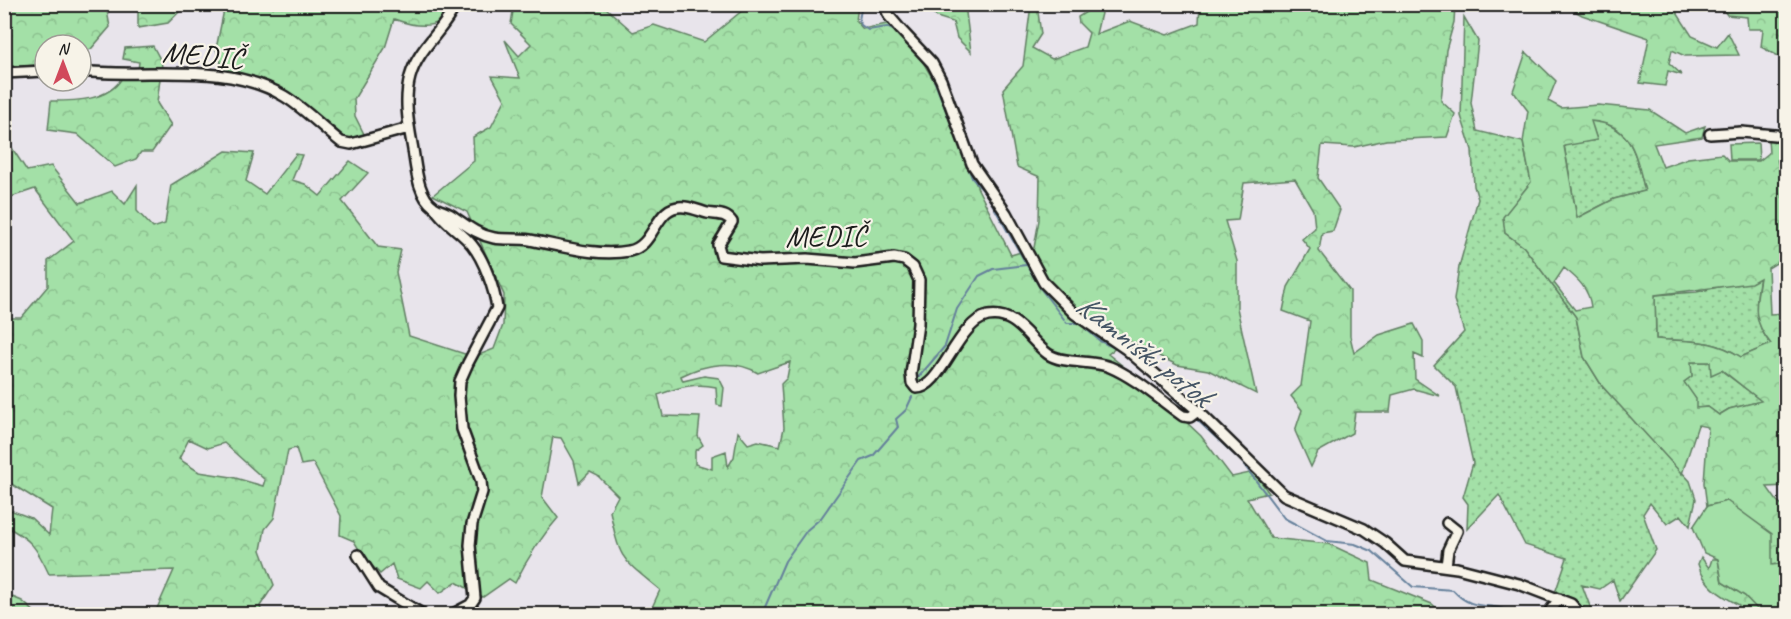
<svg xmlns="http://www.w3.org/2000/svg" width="1791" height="619" font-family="Caveat,sans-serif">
  <defs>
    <pattern id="grass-dots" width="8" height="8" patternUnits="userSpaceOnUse" patternTransform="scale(1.5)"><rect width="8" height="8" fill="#a3e0a7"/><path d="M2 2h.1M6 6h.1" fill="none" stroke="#8cc08f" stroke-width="1.8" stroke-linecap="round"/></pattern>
    <pattern id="forest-crowns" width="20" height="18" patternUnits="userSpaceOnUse" patternTransform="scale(1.5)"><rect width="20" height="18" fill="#a3e0a7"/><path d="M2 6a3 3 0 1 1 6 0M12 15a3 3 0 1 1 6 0" fill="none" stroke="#8cc08f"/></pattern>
  </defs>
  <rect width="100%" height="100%" fill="#e8e4eb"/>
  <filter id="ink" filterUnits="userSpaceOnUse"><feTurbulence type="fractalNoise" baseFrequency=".0167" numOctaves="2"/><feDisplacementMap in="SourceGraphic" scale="12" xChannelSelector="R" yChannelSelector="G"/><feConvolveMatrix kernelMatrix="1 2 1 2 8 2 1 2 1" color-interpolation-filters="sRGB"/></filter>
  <g filter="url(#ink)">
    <path fill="url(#grass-dots)" stroke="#607e62" stroke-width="1.5" d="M1464 17 1478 41 1471 103 1477 131 1523 142 1531 182 1504 217 1505 233 1524 247 1576 317 1584 357 1602 386 1690 481 1696 499 1690 526 1681 515 1667 524 1650 503 1643 514 1656 550 1620 601 1613 580 1600 589 1582 585 1591 609 1596 614H1589L1576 604 1555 593 1567 558 1525 545 1499 495 1467 529 1468 504 1463 497 1473 463 1456 387 1434 365 1464 332 1454 300 1459 267 1478 199 1474 186 1472 150 1461 116Z
      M1590 121C1633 124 1636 157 1645 191L1614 199 1577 218 1564 145 1597 140Z
      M1760 277C1755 303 1753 324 1771 344L1741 357C1713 338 1688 342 1656 339L1655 295 1697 292Z
      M1690 362H1710L1762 401 1729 409 1719 415 1708 407 1695 408 1684 382 1692 376Z"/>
    <path fill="url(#forest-crowns)" stroke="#607e62" stroke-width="1.5" fill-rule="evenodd" d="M5 4 106 5 110 27 91 49 81 53V45H45V64L5 68Z
      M138 5V4L186 5 168 23 138 28Z
      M225 5H452C443 32 415 27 394 19L385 48 354 99 355 116 366 138H342L309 108 278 86 223 69 216 49Z
      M514 5H548L553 8 584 5 589 11 606 8 633 32 654 25 704 42 749 5H757L759 10 765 5H858L856 21 863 29 891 23 923 62 941 93 978 189 1011 255 1034 248 1039 220 1040 177 1017 167 1003 89 1023 66 1031 5H1037L1041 34 1032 48 1052 59 1085 47 1089 33 1079 23 1078 17 1091 9 1090 5H1103L1096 34 1130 21 1167 35 1199 23 1200 5H1455L1454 22 1446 50 1441 101 1455 114 1447 137 1386 140 1354 147 1322 145 1318 178 1340 210 1333 231 1322 233 1319 251 1350 291V336L1354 353 1379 335 1414 324 1423 341V358L1414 354 1415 379 1440 396 1414 389 1392 395 1390 412H1355L1352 433 1318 452 1311 467 1295 431 1302 410 1291 396 1301 386 1310 321 1283 311 1288 287 1310 249 1302 239 1315 228 1313 210 1295 179 1244 183 1238 220 1225 221 1237 261V308L1256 394 1208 370 1177 365 1127 340 1108 354 1149 387 1201 436 1232 477 1254 472 1269 493 1247 498 1271 538 1329 544 1370 563 1372 580 1432 604 1443 614H649L660 590C621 558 620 561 610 511L618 496 598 476 590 472 579 483 574 461 561 438 553 437 542 497 558 518C540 538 527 559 515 583L509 579 483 597 456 582 440 593 428 581 421 588 397 579 392 564 380 574 363 556 354 541 340 535 341 516 313 463 301 465 296 448 288 450 274 518 265 529 261 550 274 585 260 606 262 614H108L155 613 174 570 49 574C37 548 31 539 5 526V508L31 518 49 535 52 509 5 480V318H21L48 286V261L74 241 35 189 5 199V150L10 145 27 171 51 166 80 203 112 191 125 204 137 185V211L153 228 165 224 171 185 226 151 254 153 246 181 265 194 296 154 302 155 292 180 305 184 320 196 350 161 368 173 342 201 378 247 401 250 396 272 409 336 474 357 494 349 503 325 504 295 467 212 433 195 474 161 473 137 491 127 505 100 492 76 520 78 505 40 519 56 531 44 511 24ZM790 362 787 378 781 384 784 428 780 446 758 441 748 444 738 432 734 457 728 467 726 451 712 456V469L695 464V451L703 445 698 436 700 417 663 416 658 395C678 388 694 382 716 387L717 405 722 406 724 388 719 378 704 376 683 381 681 376C705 364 735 359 758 373ZM189 439 208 448 224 443 265 480 263 486 232 477 199 472 179 459Z
      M924 5H965L971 52 957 38 953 22 937 17Z
      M1564 5H1672L1692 36 1717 47 1728 33 1739 55 1685 56 1672 50 1669 63 1682 75 1668 71 1665 86 1640 83 1649 38 1582 15Z
      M1720 5H1786V60L1761 47 1763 29H1748L1747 17 1727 15Z
      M153 46 162 63 157 103 171 125 152 152H141L136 159 115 167 77 134 48 130 51 101C76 101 108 101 122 78H137L139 62 123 59 125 48Z
      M1526 52 1556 81 1548 101 1561 108 1598 105 1650 110 1685 133 1705 126 1702 137 1654 144 1663 167 1688 158 1722 154 1729 161H1759L1769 153 1768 139 1786 141V257L1768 268 1770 314 1786 313V486L1767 487 1777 501 1786 508V548L1784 547 1779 564 1772 565 1727 501 1707 506 1704 483 1708 427 1698 425 1682 474 1602 386 1584 357 1576 317 1524 247 1505 233 1503 217 1531 182 1523 142 1528 111 1513 91ZM1591 121C1633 124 1636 157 1645 191L1614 199 1577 218 1564 146 1597 140ZM1564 268C1578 279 1589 289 1591 307L1575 310 1554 283ZM1760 278C1755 307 1752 320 1771 344L1741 357C1713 338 1688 342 1656 339L1655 295 1751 283ZM1691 362H1710L1711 375 1722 370 1761 401 1729 409 1719 415 1708 407 1696 408V399L1684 382 1692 376Z
      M1701 557 1709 568 1712 559H1718L1722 582 1745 596 1762 614 1786 607V614H1737L1739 605C1720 595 1704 585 1698 564Z
      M5 594 22 601 37 614H5Z"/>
    <path fill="#a3e0a7" stroke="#607e62" stroke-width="1.5" d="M1758 143 1759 160H1730L1729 144Z
      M1727 501 1772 534V565L1779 564 1785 547 1786 548V607L1762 614 1745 596 1722 582 1718 559 1704 553 1693 527 1707 506Z"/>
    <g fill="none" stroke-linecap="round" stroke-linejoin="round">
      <path stroke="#65809b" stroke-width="2" d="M862 4 859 20 861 25 868 30 887 27 895 31 929 67 972 178 987 195 1040 288 1067 323H1079L1100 341 1117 349 1137 364 1190 413
        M917 379 945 346 957 309 979 276 993 269 1026 265
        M1194 417 1241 461 1284 518 1327 541 1355 544 1372 551 1413 587 1453 590C1474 614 1492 600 1515 614
        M762 614 785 561 807 530 821 518 861 461 873 456 898 427 896 419 906 410 912 397"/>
      <defs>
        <path id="minor" d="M456 4C444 31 418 48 410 77 404 99 408 122 412 144 416 164 416 194 434 207 440 211 448 212 454 217 467 226 478 235 494 238 506 240 518 238 530 240 562 246 597 257 629 251 657 246 654 203 685 207 693 208 700 211 707 213 717 215 726 213 732 222L718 245 721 256 760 261 807 259 855 263 894 258 904 260 913 267 919 280 918 324 911 374 912 383 916 388C941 390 957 322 988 316 1016 311 1029 340 1048 354 1062 364 1092 360 1110 367 1136 378 1160 400 1183 416L1190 417 1198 411
          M884 4 889 16 901 30 932 63 941 80 972 164 1006 213 1044 283 1075 314 1126 349 1198 411 1284 495 1364 529 1385 543 1405 561 1457 568 1519 584 1571 604 1580 614
          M81 71C148 79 223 60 284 96 304 108 322 127 341 142L351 144 409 128
          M4 73 45 71
          M1710 134 1741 132 1786 136
          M1786 160H1784L1786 170
          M435 208C444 223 461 231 472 245 484 260 494 288 497 308L468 363 460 381 459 396 462 429 481 481 482 492 472 524 470 545 475 598 470 605 453 614
          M358 555 379 588 422 614
          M1446 566 1448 550 1457 531 1447 523
          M1548 614 1559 599"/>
      </defs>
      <use href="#minor" stroke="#1c1c1c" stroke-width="14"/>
      <use href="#minor" stroke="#f7f3e8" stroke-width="9"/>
    </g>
  </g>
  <g text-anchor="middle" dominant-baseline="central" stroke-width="4.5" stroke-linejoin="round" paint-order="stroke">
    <g font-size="30" fill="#1c1c1c" stroke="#f7f3e8">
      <text transform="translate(203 55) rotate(5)">MEDIČ</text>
      <text transform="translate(826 236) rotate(-1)">MEDIČ</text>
    </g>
    <g font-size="32" font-style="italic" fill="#465666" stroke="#f7f3e8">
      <text transform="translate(1144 350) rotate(38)">Kamniški potok</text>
    </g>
  </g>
  <rect width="1791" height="619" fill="none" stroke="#f7f3e8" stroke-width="24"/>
  <rect x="12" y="12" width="1767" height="595" fill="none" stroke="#1c1c1c" stroke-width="2" filter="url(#ink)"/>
  <g transform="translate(63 63)"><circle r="28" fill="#f7f3e8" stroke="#9f9d96" stroke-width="1.5"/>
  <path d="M0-4.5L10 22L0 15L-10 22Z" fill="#d1495b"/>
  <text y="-9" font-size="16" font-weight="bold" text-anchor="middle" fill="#1c1c1c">N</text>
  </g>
</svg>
